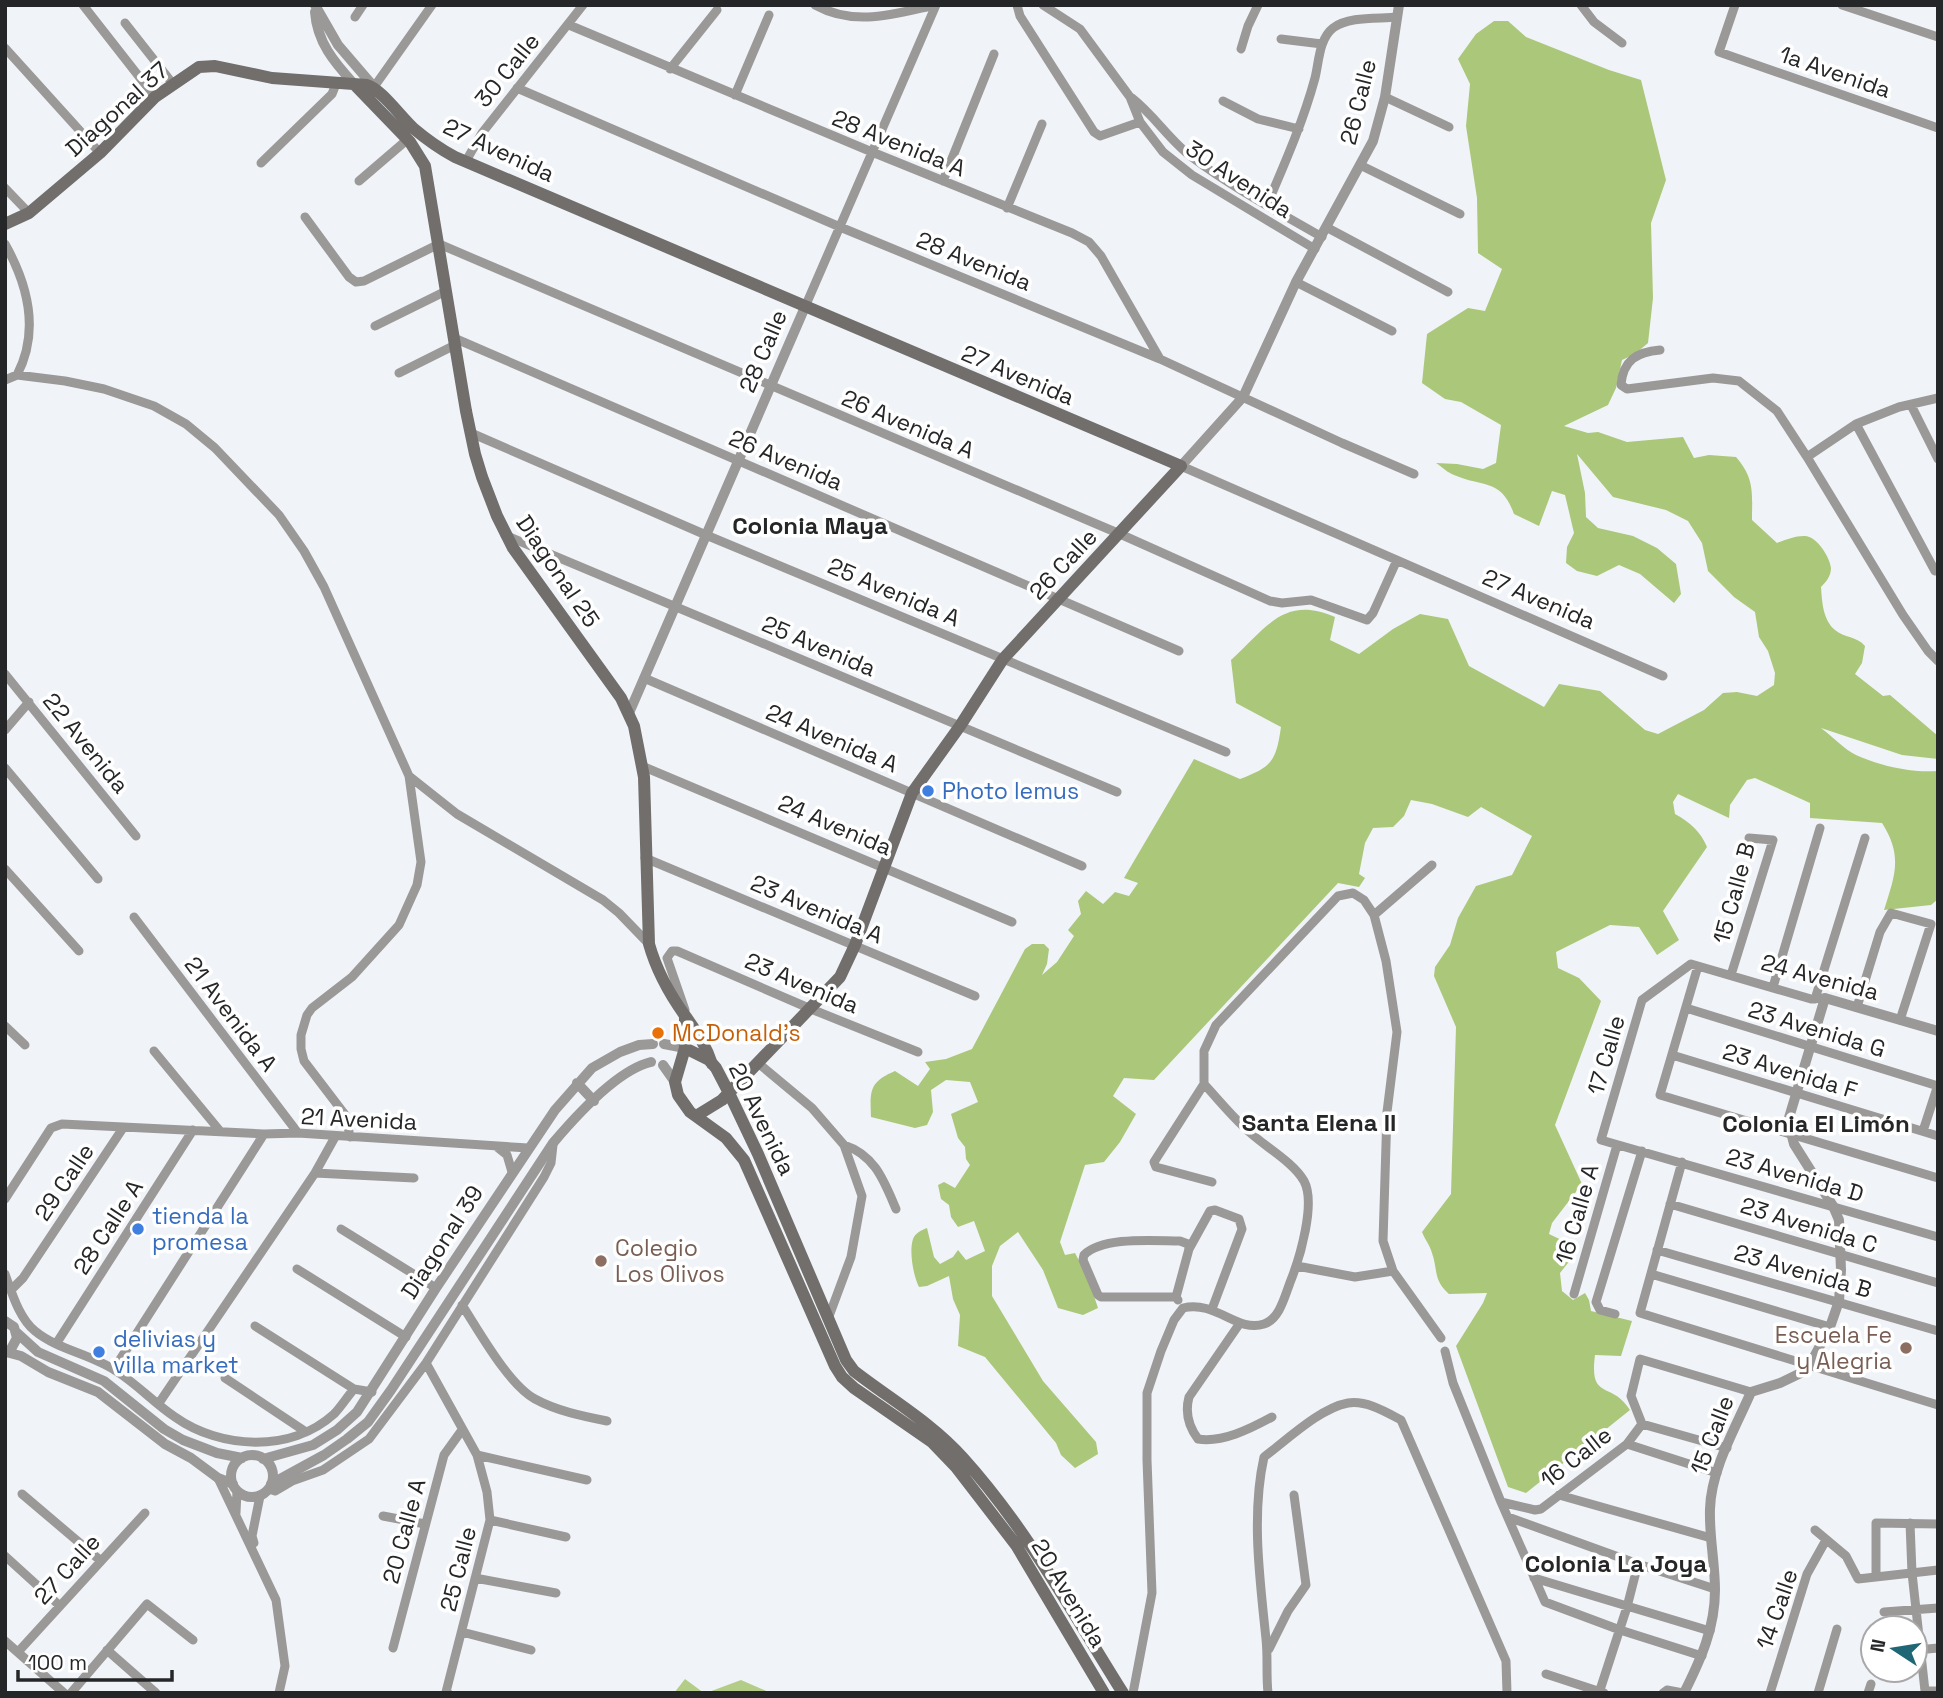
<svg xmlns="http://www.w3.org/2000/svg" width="1943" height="1698" font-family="'Space Grotesk',sans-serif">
  <rect width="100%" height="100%" fill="#f0f4f8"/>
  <path fill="#b3cd89" d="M685 1679 704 1693H674Z
    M741 1680 771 1693H706Z"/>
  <path fill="#aac77a" d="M1494 21H1508L1526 37 1609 70 1641 80 1666 180 1651 223 1653 298 1648 343 1635 354 1622 360 1616 388 1608 405 1564 426 1588 433 1598 432 1627 442 1683 437 1694 458 1709 455 1736 457C1755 479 1752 493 1752 520L1777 543C1785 540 1795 536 1804 536 1816 535 1830 557 1831 568 1831 576 1826 582 1821 587 1822 602 1823 620 1835 630 1844 638 1857 636 1865 646L1862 663 1855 674 1883 696 1890 695 1938 736V759L1902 755 1821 728C1832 736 1844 749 1856 755 1880 766 1912 773 1938 771V899L1931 905 1884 910C1895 875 1903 856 1882 823L1810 818V803L1755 778 1747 780 1730 805 1729 818 1678 794 1673 802 1675 814C1691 823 1700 831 1707 847L1663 911 1679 940 1657 955 1639 927 1610 925 1556 952 1558 968 1579 978 1601 1001 1555 1125 1582 1184 1552 1223 1549 1234 1574 1246 1575 1254 1560 1273 1562 1291 1573 1300 1585 1293 1589 1300 1591 1311 1632 1321 1621 1356 1595 1355C1589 1402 1611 1380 1630 1410L1526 1493 1508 1487 1456 1346 1483 1303 1487 1293 1449 1294C1433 1280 1438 1270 1432 1253 1430 1245 1425 1240 1422 1232L1451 1194 1456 1027 1434 976 1435 967 1450 945 1458 918 1476 886 1512 875 1532 836 1481 807 1468 817 1432 804 1411 800 1404 816 1393 827 1373 828 1365 843 1359 874 1365 878 1359 887 1338 883 1154 1080 1124 1078 1113 1096 1136 1114 1120 1142 1104 1162 1085 1165 1060 1242 1065 1255 1075 1253 1088 1278 1098 1308 1083 1315 1058 1308 1043 1270 1018 1232 1000 1246 992 1266V1296L1043 1381 1096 1442 1098 1454 1075 1468 1061 1455 1056 1443 985 1357 958 1346 960 1315 953 1299 949 1276 927 1286 919 1287C913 1275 909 1251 913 1239 915 1233 922 1230 927 1228L934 1257 940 1264 953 1257 958 1250 966 1260 985 1251 974 1221 958 1227 951 1217 949 1205 941 1199 938 1185 944 1182 955 1188 970 1165 966 1159 965 1147 958 1138 951 1114 978 1102 970 1082 946 1080 931 1090 933 1112 927 1125 915 1128 871 1117C870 1091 869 1082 895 1071L918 1086 930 1069 925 1062 946 1059 972 1049 1025 949 1032 944H1044L1049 949 1047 964 1042 975 1057 962 1074 936 1068 930 1081 914 1078 901 1086 891 1103 904 1115 892 1129 896 1138 883 1124 878 1194 759 1240 779C1272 767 1276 761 1281 727L1236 703 1231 660C1266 628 1284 595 1335 617L1330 640 1359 654 1393 629 1420 614 1448 619 1469 666 1544 707 1559 684 1600 691 1645 730 1658 734 1704 710 1723 693 1737 692 1757 696 1774 685 1775 673 1768 651 1759 637 1755 612 1734 597 1708 571 1702 543 1688 521 1666 510 1613 497 1577 454 1585 493 1586 517 1598 528 1633 536 1657 548 1676 564 1681 594 1674 603 1640 574 1619 565 1597 576 1577 571 1566 563 1567 547 1574 533 1565 495 1552 491 1539 526 1514 514C1501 478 1484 488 1454 475 1448 473 1442 467 1436 463L1457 464 1483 469 1496 463 1501 425 1461 402 1445 399 1422 383 1427 334 1468 308 1485 311 1502 269 1478 253 1477 198 1466 126 1470 84 1458 59 1476 34Z"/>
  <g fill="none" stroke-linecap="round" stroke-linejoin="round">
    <path stroke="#9b9998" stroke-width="9" d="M83 5 155 97
      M815 5C855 27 894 14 935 5
      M1017 5 1020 16 1094 132 1100 136 1140 122
      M1043 5 1080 29 1130 97 1140 122 1163 152 1192 175 1315 249
      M1581 5 1594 22 1622 43
      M1735 5 1719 52 1938 128
      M1842 5 1938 37
      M355 17 363 5
      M125 23 173 84
      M569 25 872 152 1072 233 1089 242 1101 256 1160 359
      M1281 39 1322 44
      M5 48 100 153
      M1241 49 1248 26 1258 5
      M670 69 717 10
      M374 87 432 5
      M517 88 840 227 1160 359 1342 443 1414 474
      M735 95 769 15
      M1385 97 1449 127
      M1132 98C1155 116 1170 141 1193 158 1233 188 1279 212 1322 237
      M1223 101 1258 119 1299 129
      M466 161 482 133 583 5
      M261 163 332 94 336 84
      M1362 166 1460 214
      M359 181 408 139
      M943 181 994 54
      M5 188 29 213
      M1267 205C1285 163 1303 122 1315 78 1319 62 1319 39 1333 28 1349 16 1378 19 1397 17
      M1007 208 1042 124
      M305 217 349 277 356 282 364 281 439 244 1120 534 1270 601 1282 603 1311 600 1367 620 1373 613 1397 560
      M1326 227 1448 292
      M5 244C28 285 40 331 17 375
      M1296 282 1392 331
      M805 307 936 5
      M375 326 446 291
      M454 338 1179 651
      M1660 350C1637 352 1623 360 1621 385L1627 389 1713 378 1739 381 1777 411 1807 457 1856 424 1899 407 1938 398
      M399 373 455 345
      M5 380 17 375 65 381 104 389 154 406 186 424 215 448 279 515 304 551 324 587 409 776 421 862 417 885 399 925 352 977 312 1008 307 1015 301 1035V1049L304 1061 346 1116 350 1137
      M1911 405 1938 459
      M1856 424 1935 571 1938 569
      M471 433 706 535 1226 752
      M1807 457 1903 615 1928 651 1938 661
      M1181 466 1663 676
      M505 535 1117 792
      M5 674 136 836
      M644 678 1082 866
      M5 730 29 702
      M642 766 1012 922
      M5 768 98 879
      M409 776 457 814 603 900 619 913 649 944
      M645 858 975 996
      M5 869 79 951
      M1374 915 1432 865
      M134 917 298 1133
      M1698 966 1660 1095 1938 1178
      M1731 975 1773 840 1749 838
      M1773 987 1820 828
      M1825 998 1811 999 1691 964 1642 1000 1601 1140 1938 1237
      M1815 999 1865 838
      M1857 1007 1880 932 1891 913 1931 924 1900 1020
      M1686 1008 1938 1086
      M685 1010 667 958 672 951H677L811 1009 918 1052
      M5 1026 25 1045
      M154 1051 220 1131
      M1672 1055 1938 1136
      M758 1063 812 1108 844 1145 862 1196 851 1257 828 1319
      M1923 1131 1938 1085
      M844 1145C875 1155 884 1181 896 1209
      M497 1147 507 1155 512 1172
      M1682 1162 1640 1313 1938 1405
      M315 1173 414 1178
      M1212 1182 1156 1167 1154 1162 1204 1084V1051L1216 1025 1338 896 1353 893 1364 900 1374 915 1386 961 1397 1032 1387 1112 1383 1241 1393 1271 1441 1338
      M5 1199 51 1128 62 1124 264 1134 298 1133 528 1148
      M1670 1204 1938 1283
      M341 1229 436 1288
      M1657 1250 1938 1331
      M1297 1266 1355 1277 1393 1271
      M297 1269 406 1337
      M5 1274C12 1293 19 1318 35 1331 58 1350 91 1354 116 1371 137 1384 154 1403 175 1417 220 1449 291 1453 334 1414 341 1407 347 1397 354 1389
      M1651 1274 1830 1327
      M11 1290 23 1278 123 1128
      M1574 1294 1617 1145
      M1176 1297H1101L1098 1295 1083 1260 1084 1255C1103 1236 1155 1241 1180 1241L1188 1244 1189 1249
      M1178 1300 1176 1297 1189 1249 1210 1211 1215 1210 1239 1219 1242 1229 1212 1309
      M462 1305C479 1331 508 1384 535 1399 557 1411 582 1416 607 1421
      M1615 1314 1600 1310 1596 1302 1642 1151
      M1240 1323 1189 1397C1185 1412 1189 1427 1198 1439 1222 1443 1250 1429 1272 1417
      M255 1326 354 1389 372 1392
      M56 1344 193 1130
      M1445 1351 1453 1383 1501 1502 1545 1602 1620 1630 1702 1656
      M426 1363 477 1455 487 1492 490 1520 446 1692 448 1693
      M114 1369 264 1134
      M225 1378 306 1432
      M159 1403 315 1173 335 1137
      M1642 1424 1727 1448
      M1627 1444 1717 1473
      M477 1455 587 1480
      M218 1478 276 1600 285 1666 279 1693
      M269 1489 275 1491 292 1481 323 1470 369 1439 426 1363 544 1177 551 1163 553 1145
      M22 1494 101 1561
      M1559 1495 1711 1538
      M1501 1502 1535 1510 1541 1509 1627 1444 1642 1424 1631 1396 1640 1359 1751 1392
      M236 1513 237 1491
      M383 1516 425 1524
      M1508 1517 1638 1564 1715 1589
      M490 1520 566 1537
      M1910 1523 1912 1573 1925 1691H1938
      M1815 1530 1846 1556 1858 1579 1938 1570
      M254 1543 252 1536 260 1496
      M5 1556 60 1606
      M1876 1576V1523L1938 1524
      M475 1578 556 1593
      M1534 1578 1710 1631
      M1884 1612 1938 1608
      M462 1632 531 1650
      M5 1641 64 1693
      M393 1648 444 1455 462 1430
      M1269 1649 1288 1611 1306 1585 1294 1495
      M107 1650 156 1693
      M1917 1650 1938 1648
      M18 1652 145 1513
      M1546 1674 1604 1693
      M71 1693 147 1604 193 1640
      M1133 1693 1152 1593 1147 1460V1393L1161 1351 1174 1320 1183 1308C1216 1300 1237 1333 1264 1324 1280 1319 1285 1295 1291 1280 1300 1257 1316 1203 1304 1181 1293 1161 1260 1144 1244 1127 1230 1114 1217 1098 1204 1084
      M1268 1693C1266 1675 1268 1657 1266 1639 1260 1580 1251 1515 1264 1457 1287 1440 1320 1408 1348 1403 1366 1400 1386 1412 1401 1420L1506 1661 1507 1693
      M1599 1693 1627 1607 1638 1564
      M1663 1693 1667 1690 1683 1693
      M1770 1693 1807 1574 1826 1540
      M1818 1693 1837 1629
      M1868 1693 1871 1684"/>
    <path stroke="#9b9998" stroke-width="10" d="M315 5 338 45 374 87
      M315 12C317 42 334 62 354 84
      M1181 466 1243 397 1296 282 1373 141 1385 97 1399 5
      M629 713 805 307
      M664 1044 685 1048
      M663 1065 675 1082
      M577 1083 594 1101
      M5 1321 14 1327 17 1338 11 1349 5 1353
      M16 1332 38 1352 104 1381 164 1429 183 1440 217 1453 242 1458
      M6 1352 21 1356 48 1372 98 1392 165 1444 191 1458 218 1478 233 1484
      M231 1476a21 21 0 1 1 42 0a21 21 0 1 1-42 0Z
      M263 1459 313 1445 337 1430 357 1412 436 1288 555 1110 592 1068 620 1052 639 1045 653 1044
      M271 1484 324 1455 347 1439 368 1422 391 1390 553 1143C575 1117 617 1070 651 1062
      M1684 1693C1701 1659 1715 1628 1715 1590 1715 1563 1709 1536 1710 1509 1711 1469 1736 1427 1751 1392L1780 1383 1807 1370 1830 1327 1839 1301 1841 1270 1839 1220 1833 1206 1794 1144 1788 1121 1825 998 1938 1031"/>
    <path stroke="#716e6c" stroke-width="12" d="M354 84 410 142 425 166 466 411 475 454 482 477 497 516 513 548 621 698 634 726 644 777 649 944C656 969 670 995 686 1017 697 1033 706 1045 712 1064
      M5 224 29 213 100 153 155 97 199 67 215 66 272 78 367 85C380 88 401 117 413 128 426 139 440 149 455 157L1181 466 1003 659 960 726 912 793 855 945 840 977 722 1100 696 1116
      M685 1016V1048L675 1082 678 1095 690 1112 726 1138 744 1160 835 1366 842 1377 854 1388 932 1442 956 1467 1016 1545 1104 1693
      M685 1048 709 1060 716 1068 729 1093 758 1154 846 1360 854 1371C890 1399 932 1423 963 1458 1027 1529 1072 1612 1123 1693"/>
  </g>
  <g fill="#3f7fe0" stroke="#fff" stroke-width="2.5">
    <circle cx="928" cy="791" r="7"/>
    <circle cx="138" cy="1229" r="7"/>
    <circle cx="99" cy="1352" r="7"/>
  </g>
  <circle fill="#e8710a" stroke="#fff" stroke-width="2.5" cx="658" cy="1033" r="7"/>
  <g fill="#8d6e63" stroke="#fff" stroke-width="2.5">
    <circle cx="601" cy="1261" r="7"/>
    <circle cx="1906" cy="1348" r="7"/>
  </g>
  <g text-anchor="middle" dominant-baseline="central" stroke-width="7" stroke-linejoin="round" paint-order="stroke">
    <g font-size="23" fill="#252627" stroke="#fff">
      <text transform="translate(507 70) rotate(-51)">30 Calle</text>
      <text transform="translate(1835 72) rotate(19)">1a Avenida</text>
      <text transform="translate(1358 102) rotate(-76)">26 Calle</text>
      <text transform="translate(117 109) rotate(-42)">Diagonal 37</text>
      <text transform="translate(899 143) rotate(22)">28 Avenida A</text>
      <text transform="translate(499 150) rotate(25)">27 Avenida</text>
      <text transform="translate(1239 179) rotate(33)">30 Avenida</text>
      <text transform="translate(974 261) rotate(22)">28 Avenida</text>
      <text transform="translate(763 351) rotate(-67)">28 Calle</text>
      <text transform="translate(1018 375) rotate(23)">27 Avenida</text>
      <text transform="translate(908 424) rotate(23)">26 Avenida A</text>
      <text transform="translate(786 460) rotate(23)">26 Avenida</text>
      <text transform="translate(1063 564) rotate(-47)">26 Calle</text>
      <text transform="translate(558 571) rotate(56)">Diagonal 25</text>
      <text transform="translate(894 592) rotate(23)">25 Avenida A</text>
      <text transform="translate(1539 599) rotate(23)">27 Avenida</text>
      <text transform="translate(819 646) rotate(23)">25 Avenida</text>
      <text transform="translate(832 738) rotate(23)">24 Avenida A</text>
      <text transform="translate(86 743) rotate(51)">22 Avenida</text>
      <text transform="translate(835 825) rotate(23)">24 Avenida</text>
      <text transform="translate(1734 893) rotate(-75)">15 Calle B</text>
      <text transform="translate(817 909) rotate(23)">23 Avenida A</text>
      <text transform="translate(1820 977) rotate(15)">24 Avenida</text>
      <text transform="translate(802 983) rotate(23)">23 Avenida</text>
      <text transform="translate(231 1014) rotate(53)">21 Avenida A</text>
      <text transform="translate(1817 1029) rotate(17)">23 Avenida G</text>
      <text transform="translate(1606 1055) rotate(-74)">17 Calle</text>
      <text transform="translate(1790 1071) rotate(17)">23 Avenida F</text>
      <text transform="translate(359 1119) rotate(3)">21 Avenida</text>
      <text transform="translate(762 1119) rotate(64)">20 Avenida</text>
      <text transform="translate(1795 1175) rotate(16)">23 Avenida D</text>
      <text transform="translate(64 1182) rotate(-56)">29 Calle</text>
      <text transform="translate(1577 1214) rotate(-74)">16 Calle A</text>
      <text transform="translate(1809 1225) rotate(17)">23 Avenida C</text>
      <text transform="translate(108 1227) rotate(-57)">28 Calle A</text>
      <text transform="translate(442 1242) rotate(-57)">Diagonal 39</text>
      <text transform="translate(1803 1271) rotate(16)">23 Avenida B</text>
      <text transform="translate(1712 1435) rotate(-69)">15 Calle</text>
      <text transform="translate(1576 1457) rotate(-38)">16 Calle</text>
      <text transform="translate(404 1531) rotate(-75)">20 Calle A</text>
      <text transform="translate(67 1569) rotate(-48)">27 Calle</text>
      <text transform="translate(458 1569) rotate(-76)">25 Calle</text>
      <text transform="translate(1069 1593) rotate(59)">20 Avenida</text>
      <text transform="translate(1777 1609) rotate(-71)">14 Calle</text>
    </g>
    <g font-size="23" fill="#366cbe" stroke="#fff" text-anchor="start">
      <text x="942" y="791">Photo lemus</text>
      <text x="152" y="1216">tienda la<tspan x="152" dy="26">promesa</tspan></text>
      <text x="113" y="1339">delivias y<tspan x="113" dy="26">villa market</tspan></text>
    </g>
    <g font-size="23" fill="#c56008" stroke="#fff" text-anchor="start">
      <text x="672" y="1033">McDonald's</text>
    </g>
    <g font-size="23" fill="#785e54" stroke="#fff" text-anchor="start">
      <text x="615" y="1248">Colegio<tspan x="615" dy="26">Los Olivos</tspan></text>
      <text x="1892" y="1335" text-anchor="end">Escuela Fe<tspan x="1892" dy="26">y Alegria</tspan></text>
    </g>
    <g font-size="24" font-weight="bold" fill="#252627" stroke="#fff">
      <text x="810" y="525">Colonia Maya</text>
      <text x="1319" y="1122">Santa Elena II</text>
      <text x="1816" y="1123">Colonia El Limón</text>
      <text x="1616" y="1563">Colonia La Joya</text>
    </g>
  </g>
  <rect width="1943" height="1698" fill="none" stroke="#252627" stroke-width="14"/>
  <g transform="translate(1894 1649) rotate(282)"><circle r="33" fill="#ffffff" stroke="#a8a8a9" stroke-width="2"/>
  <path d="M0-5L12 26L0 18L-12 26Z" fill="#1f6775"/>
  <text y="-10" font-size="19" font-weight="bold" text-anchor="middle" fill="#252627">N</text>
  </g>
  <path d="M18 1670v10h154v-10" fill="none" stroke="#252627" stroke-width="3.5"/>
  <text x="28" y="1670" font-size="21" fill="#252627" stroke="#ffffff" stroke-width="5" paint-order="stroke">100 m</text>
</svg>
